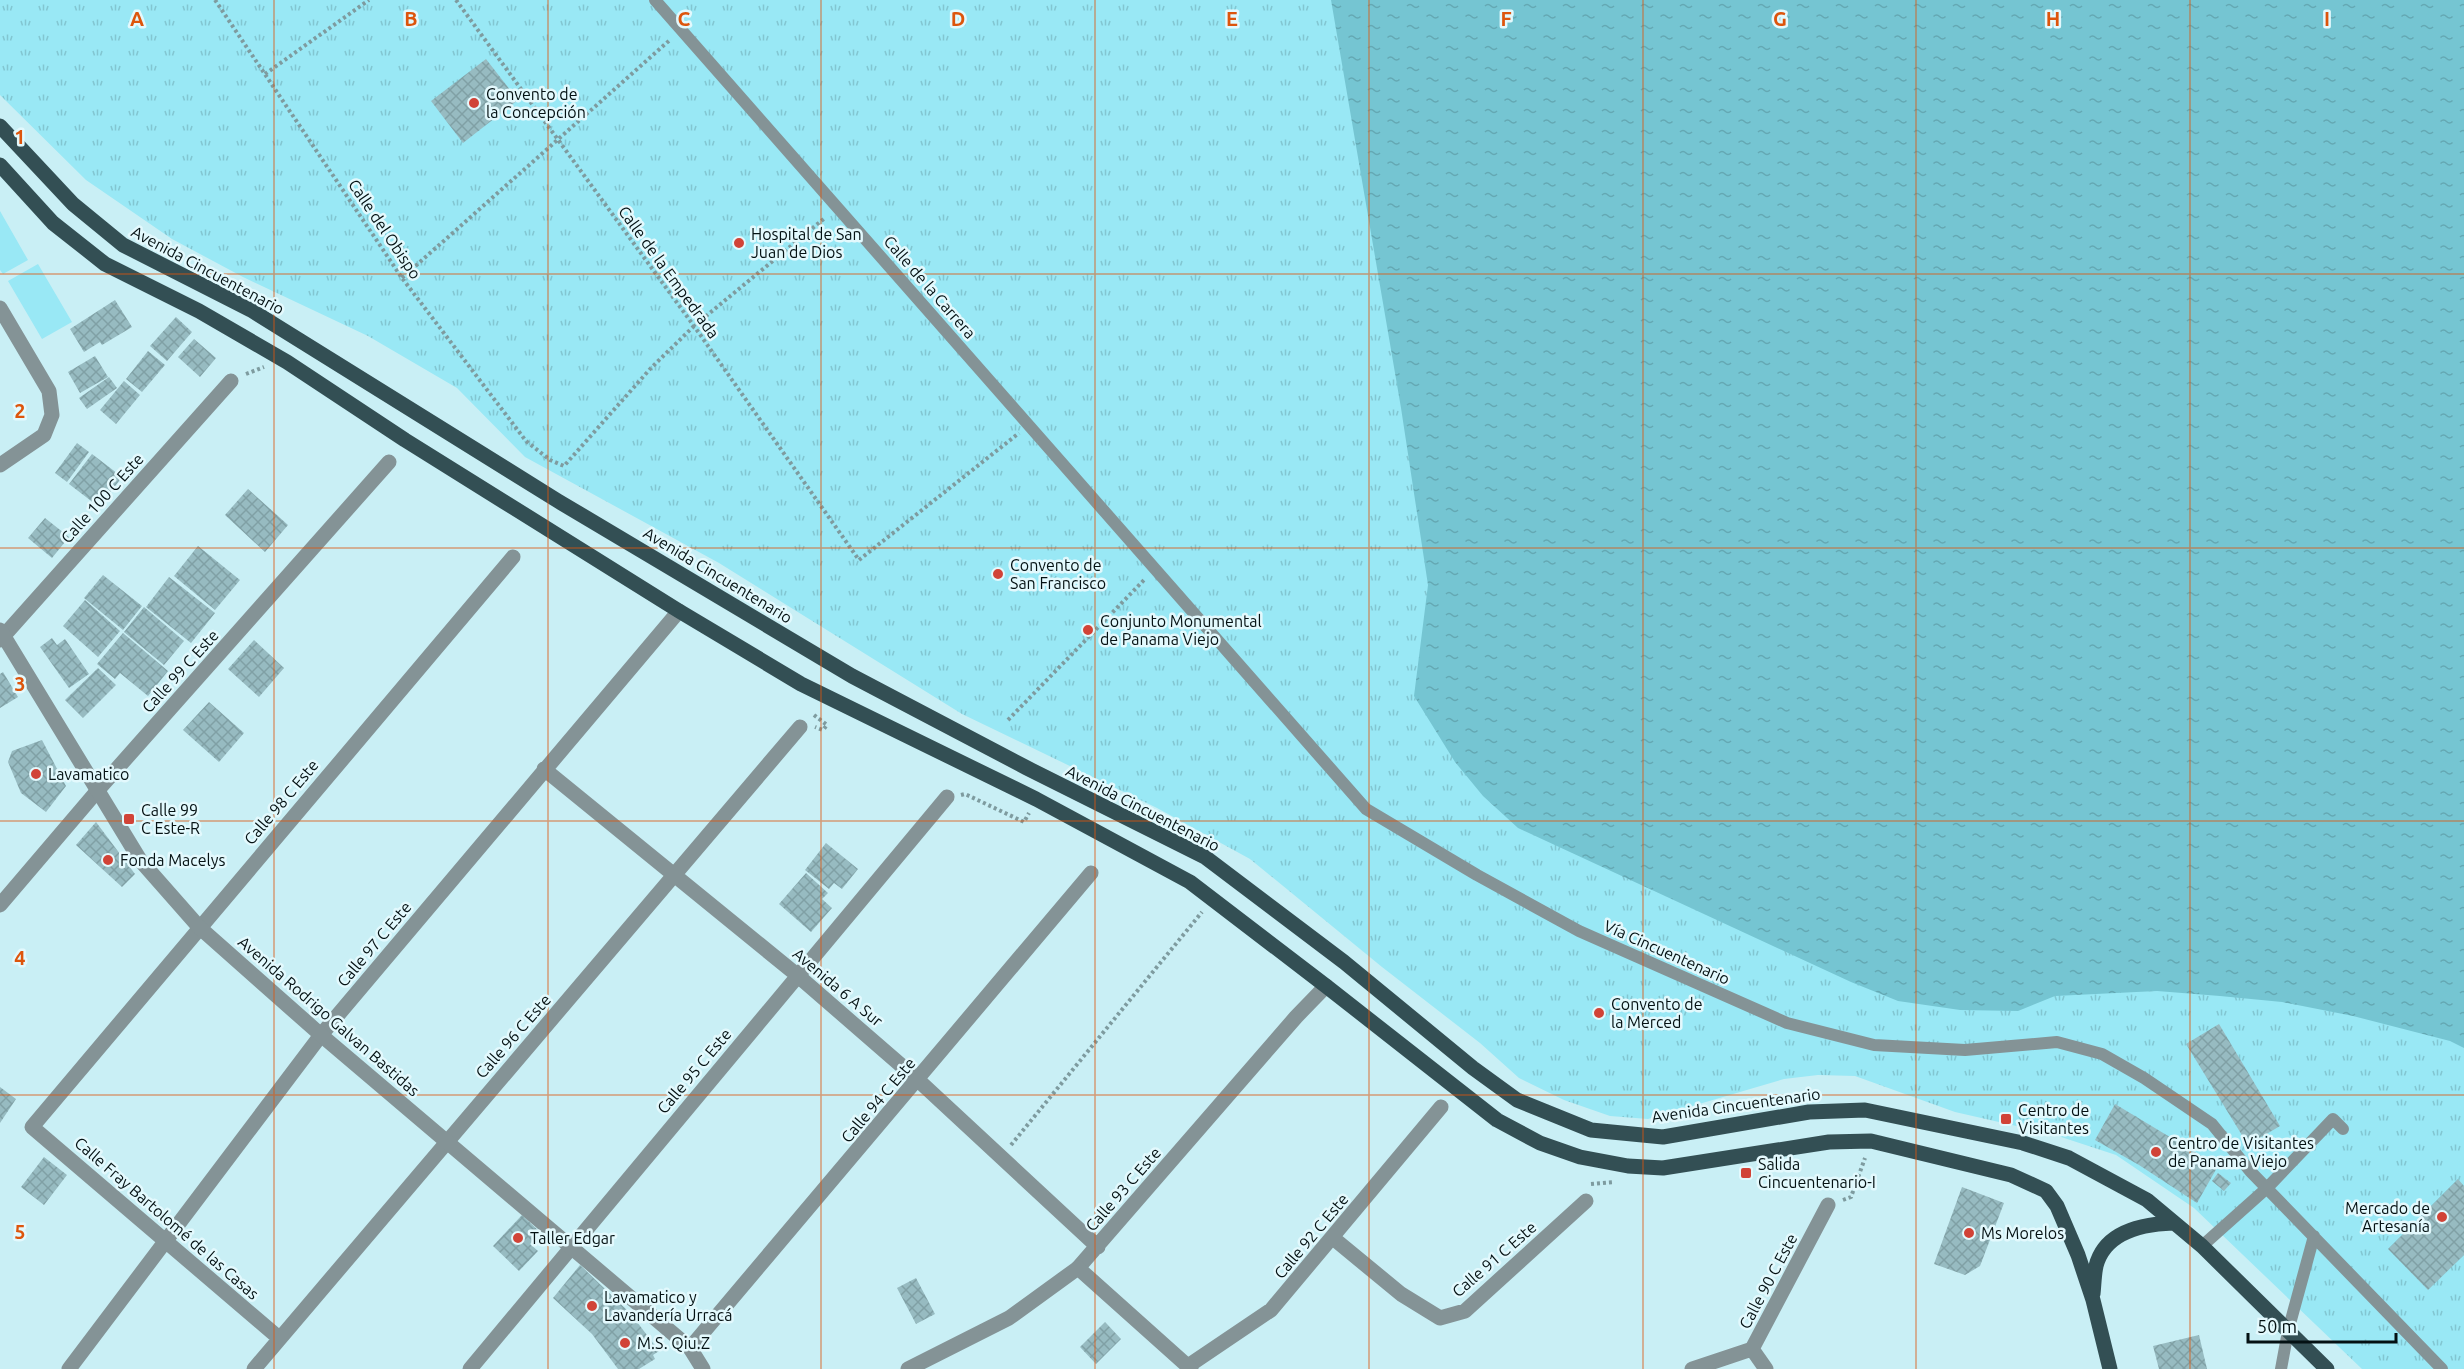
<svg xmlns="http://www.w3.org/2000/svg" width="2464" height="1369" font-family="Ubuntu,sans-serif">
  <defs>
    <pattern id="park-tufts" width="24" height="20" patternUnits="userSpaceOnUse" patternTransform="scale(1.5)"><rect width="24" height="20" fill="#99e8f5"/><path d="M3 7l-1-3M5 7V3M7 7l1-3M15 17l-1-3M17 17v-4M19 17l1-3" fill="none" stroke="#82c6d1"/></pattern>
    <pattern id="water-ripples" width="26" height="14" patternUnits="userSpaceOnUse" patternTransform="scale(1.5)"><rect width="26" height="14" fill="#75c5d2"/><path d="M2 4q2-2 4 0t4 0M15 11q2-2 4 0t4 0" fill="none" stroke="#64a8b3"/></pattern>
    <pattern id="building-cross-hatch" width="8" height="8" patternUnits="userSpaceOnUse" patternTransform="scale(1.5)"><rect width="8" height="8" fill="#97bbc1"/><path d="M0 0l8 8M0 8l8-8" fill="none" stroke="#80a0a5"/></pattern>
  </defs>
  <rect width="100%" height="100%" fill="#c9eff5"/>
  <path fill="url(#park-tufts)" d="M0 0H2464V1369H2362L2194 1208 2116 1155 2052 1134 1955 1112 1855 1076 1818 1075 1784 1079 1648 1119 1610 1116 1564 1100 1519 1078 1480 1043 1382 967 1250 859 1157 808 962 714 719 563 525 457 457 388 368 336 243 277 172 239 86 180 0 95Z"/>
  <path fill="#99e8f5" d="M0 211 28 260 3 274 0 270Z
    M38 264 72 322 42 339 8 281Z"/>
  <path fill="url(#water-ripples)" d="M1331 0H2464V1048L2450 1041 2353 1016 2282 1002 2220 996 2157 991 2055 996 2018 1011 1960 1010 1898 1001 1851 982 1518 828 1483 796 1455 762 1414 696 1428 585 1401 408Z"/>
  <path fill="url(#building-cross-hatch)" d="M486 59 518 100 463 143 431 101Z
    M115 300 132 327 102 345 100 342 84 352 70 329Z
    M176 317 192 332 167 361 150 346Z
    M194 339 216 358 200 377 178 357Z
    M148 351 165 365 142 392 126 379Z
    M95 356 108 377 80 393 68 372Z
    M109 377 117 388 87 409 79 398Z
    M124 381 140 395 116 424 100 410Z
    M77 443 89 452 67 482 55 473Z
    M92 454 122 477 99 507 69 484Z
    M248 489 288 525 265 552 225 515Z
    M45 518 69 537 52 558 28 538Z
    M198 546 240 580 215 610 174 576Z
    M103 575 142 606 123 630 84 598Z
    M169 577 215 613 191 643 146 607Z
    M85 600 120 631 98 657 63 626Z
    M144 607 184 641 164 665 124 632Z
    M123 633 168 671 148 696 120 673 115 679 97 664Z
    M52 638 57 645 65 639 89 674 69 688 40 647Z
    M254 640 284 668 259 697 228 669Z
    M98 668 116 685 83 718 65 700Z
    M3 672 18 697 0 708V674Z
    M209 702 244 733 219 762 183 730Z
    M42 740 66 786 46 812 21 793 8 762 12 751Z
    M96 822 135 874 122 887 76 845Z
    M826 843 858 869 842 889 834 883 829 889 805 870Z
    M806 873 828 893 822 899 832 908 811 932 779 904Z
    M2219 1024 2280 1126 2248 1145 2186 1044Z
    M0 1087 16 1099 0 1123Z
    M2115 1104 2218 1166 2197 1203 2139 1165 2095 1140Z
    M44 1157 67 1175 44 1205 21 1187Z
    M2218 1173 2231 1183 2224 1191 2212 1181Z
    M2458 1179 2464 1186V1255L2428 1290 2388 1249Z
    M1962 1187 2004 1203 1980 1266 1965 1275 1934 1264Z
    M522 1215 541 1233 530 1244 538 1251 519 1271 493 1246Z
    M580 1265 631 1314 659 1351 653 1355 655 1359 639 1369H618L592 1334 553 1298Z
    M916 1278 935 1314 916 1324 897 1288Z
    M1105 1322 1121 1339 1096 1364 1080 1347Z
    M2199 1335 2207 1369H2159L2153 1346Z"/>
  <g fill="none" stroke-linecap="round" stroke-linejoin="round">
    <path stroke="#7e9b9f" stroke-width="4" stroke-dasharray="3 3" stroke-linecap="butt" d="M215 0 402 278 526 441 550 460 564 466 651 368 694 326 826 217
      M456 0 694 326 859 560 1019 433
      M265 74 369 0
      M402 278 671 39
      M246 374 264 367
      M814 715 827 725 823 730 815 727
      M1008 720 1144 580
      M961 795 965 794 1024 822 1029 813
      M1011 1145 1202 912
      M1591 1184 1614 1182
      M1843 1200 1851 1197 1865 1158"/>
    <path stroke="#849396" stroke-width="12" d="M655 0 1366 809 1477 875 1579 931 1787 1023 1874 1045 1965 1050 2057 1042 2102 1054 2144 1078 2212 1124 2250 1171 2442 1369
      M2202 1246 2267 1188 2333 1119 2343 1129
      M2281 1369 2288 1331 2314 1236"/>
    <path stroke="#849396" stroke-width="15" d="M0 308 49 391 52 415 44 435 0 465
      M0 640 231 381
      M544 769 797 975 918 1080 1098 1247
      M0 905 98 790 389 462
      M1333 1238 1401 1294 1440 1318 1465 1311 1586 1201
      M1078 1268 1296 1017 1326 986
      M279 1338 32 1127 513 557
      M690 1348 1091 873
      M1752 1349 1766 1369
      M1188 1366 1271 1310 1441 1107
      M69 1369 321 1035 679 611
      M254 1369 800 727
      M470 1369 947 797
      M1692 1369 1752 1349 1828 1205"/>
    <path stroke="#849396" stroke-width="15" d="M0 630 140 860 199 927 321 1035 690 1348 703 1369
      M908 1369 1009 1318 1078 1268 1191 1369"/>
    <path stroke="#334f54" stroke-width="15" d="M0 126 73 204 123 245 251 310 558 501 852 676 1027 768 1205 857 1344 962 1473 1068 1517 1100 1591 1130 1663 1137 1809 1112 1865 1110 2023 1143 2069 1158 2147 1200 2202 1246 2327 1369
      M0 165 53 223 105 264 199 311 287 362 405 440 679 611 801 684 1036 799 1190 882 1326 986 1497 1120 1540 1143 1580 1157 1628 1166 1663 1168 1829 1142 1871 1141 2011 1175 2046 1191 2057 1206 2078 1255 2093 1300 2110 1369
      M2093 1294C2094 1285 2094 1275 2096 1266 2105 1231 2143 1224 2173 1223"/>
  </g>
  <path fill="none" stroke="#dd550c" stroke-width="1.5" stroke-opacity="0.55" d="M274 0V1369M548 0V1369M821 0V1369M1095 0V1369M1369 0V1369M1643 0V1369M1916 0V1369M2190 0V1369M0 274H2464M0 548H2464M0 821H2464M0 1095H2464"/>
  <g fill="#d14337" stroke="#e3f9fd" stroke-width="2">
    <circle cx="474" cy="103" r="6"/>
    <circle cx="739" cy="243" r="6"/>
    <circle cx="998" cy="574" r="6"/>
    <circle cx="1088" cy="630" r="6"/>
    <circle cx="36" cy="774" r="6"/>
    <rect x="123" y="813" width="12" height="12" rx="3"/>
    <circle cx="108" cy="860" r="6"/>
    <circle cx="1599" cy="1013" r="6"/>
    <rect x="2000" y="1113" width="12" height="12" rx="3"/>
    <circle cx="2156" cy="1152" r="6"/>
    <rect x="1740" y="1167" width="12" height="12" rx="3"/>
    <circle cx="2442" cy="1217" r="6"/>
    <circle cx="1969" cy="1233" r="6"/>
    <circle cx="518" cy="1238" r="6"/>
    <circle cx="592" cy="1306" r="6"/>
    <circle cx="625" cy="1343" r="6"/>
  </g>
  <g text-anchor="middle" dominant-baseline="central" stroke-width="5" stroke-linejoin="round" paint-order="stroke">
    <g font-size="16" fill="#041113" stroke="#e3f9fd" text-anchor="start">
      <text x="486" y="94">Convento de<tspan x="486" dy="18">la Concepción</tspan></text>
      <text x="751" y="234">Hospital de San<tspan x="751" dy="18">Juan de Dios</tspan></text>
      <text x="1010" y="565">Convento de<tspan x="1010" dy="18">San Francisco</tspan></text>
      <text x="1100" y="621">Conjunto Monumental<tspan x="1100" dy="18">de Panama Viejo</tspan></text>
      <text x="48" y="774">Lavamatico</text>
      <text x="141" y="810">Calle 99<tspan x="141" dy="18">C Este-R</tspan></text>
      <text x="120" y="860">Fonda Macelys</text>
      <text x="1611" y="1004">Convento de<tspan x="1611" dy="18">la Merced</tspan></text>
      <text x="2018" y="1110">Centro de<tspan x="2018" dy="18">Visitantes</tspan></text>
      <text x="2168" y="1143">Centro de Visitantes<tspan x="2168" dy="18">de Panama Viejo</tspan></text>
      <text x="1758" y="1164">Salida<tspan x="1758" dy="18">Cincuentenario-I</tspan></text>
      <text x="2430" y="1208" text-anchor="end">Mercado de<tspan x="2430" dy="18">Artesanía</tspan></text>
      <text x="1981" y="1233">Ms Morelos</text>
      <text x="530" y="1238">Taller Edgar</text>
      <text x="604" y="1297">Lavamatico y<tspan x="604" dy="18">Lavandería Urracá</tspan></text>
      <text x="637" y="1343">M.S. Qiu.Z</text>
    </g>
    <g font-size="16" fill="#041113" stroke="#e3f9fd">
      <text transform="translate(385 229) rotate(56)">Calle del Obispo</text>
      <text transform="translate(208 270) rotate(28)">Avenida Cincuentenario</text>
      <text transform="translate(669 272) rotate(54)">Calle de la Empedrada</text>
      <text transform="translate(930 287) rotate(49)">Calle de la Carrera</text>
      <text transform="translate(102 498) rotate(-48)">Calle 100 C Este</text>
      <text transform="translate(718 575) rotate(31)">Avenida Cincuentenario</text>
      <text transform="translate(180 671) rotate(-48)">Calle 99 C Este</text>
      <text transform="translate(281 802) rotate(-50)">Calle 98 C Este</text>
      <text transform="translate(1143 808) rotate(27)">Avenida Cincuentenario</text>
      <text transform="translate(374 944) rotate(-50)">Calle 97 C Este</text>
      <text transform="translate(1667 952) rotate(24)">Vía Cincuentenario</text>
      <text transform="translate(838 987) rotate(40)">Avenida 6 A Sur</text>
      <text transform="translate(329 1016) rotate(41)">Avenida Rodrigo Galvan Bastidas</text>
      <text transform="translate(513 1036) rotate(-49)">Calle 96 C Este</text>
      <text transform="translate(694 1071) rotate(-50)">Calle 95 C Este</text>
      <text transform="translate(878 1100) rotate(-50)">Calle 94 C Este</text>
      <text transform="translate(1736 1105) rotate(-8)">Avenida Cincuentenario</text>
      <text transform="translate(1123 1189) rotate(-49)">Calle 93 C Este</text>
      <text transform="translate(167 1218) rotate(41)">Calle Fray Bartolomé de las Casas</text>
      <text transform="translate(1311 1236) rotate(-50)">Calle 92 C Este</text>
      <text transform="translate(1494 1259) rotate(-41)">Calle 91 C Este</text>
      <text transform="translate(1768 1281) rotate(-62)">Calle 90 C Este</text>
    </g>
  </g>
  <g font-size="20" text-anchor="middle" font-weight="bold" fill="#dd550c" stroke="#e3f9fd" stroke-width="5" stroke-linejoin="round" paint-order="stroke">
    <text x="137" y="26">A</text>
    <text x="411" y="26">B</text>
    <text x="684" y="26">C</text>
    <text x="958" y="26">D</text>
    <text x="1232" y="26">E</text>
    <text x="1506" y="26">F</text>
    <text x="1780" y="26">G</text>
    <text x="2053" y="26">H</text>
    <text x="2327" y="26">I</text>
    <text x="20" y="144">1</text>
    <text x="20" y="418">2</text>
    <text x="20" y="691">3</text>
    <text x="20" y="965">4</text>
    <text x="20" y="1239">5</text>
  </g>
  <path d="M2248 1333v9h148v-9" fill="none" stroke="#041113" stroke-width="3"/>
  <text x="2257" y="1333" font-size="18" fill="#041113" stroke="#e3f9fd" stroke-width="4.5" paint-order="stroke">50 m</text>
</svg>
